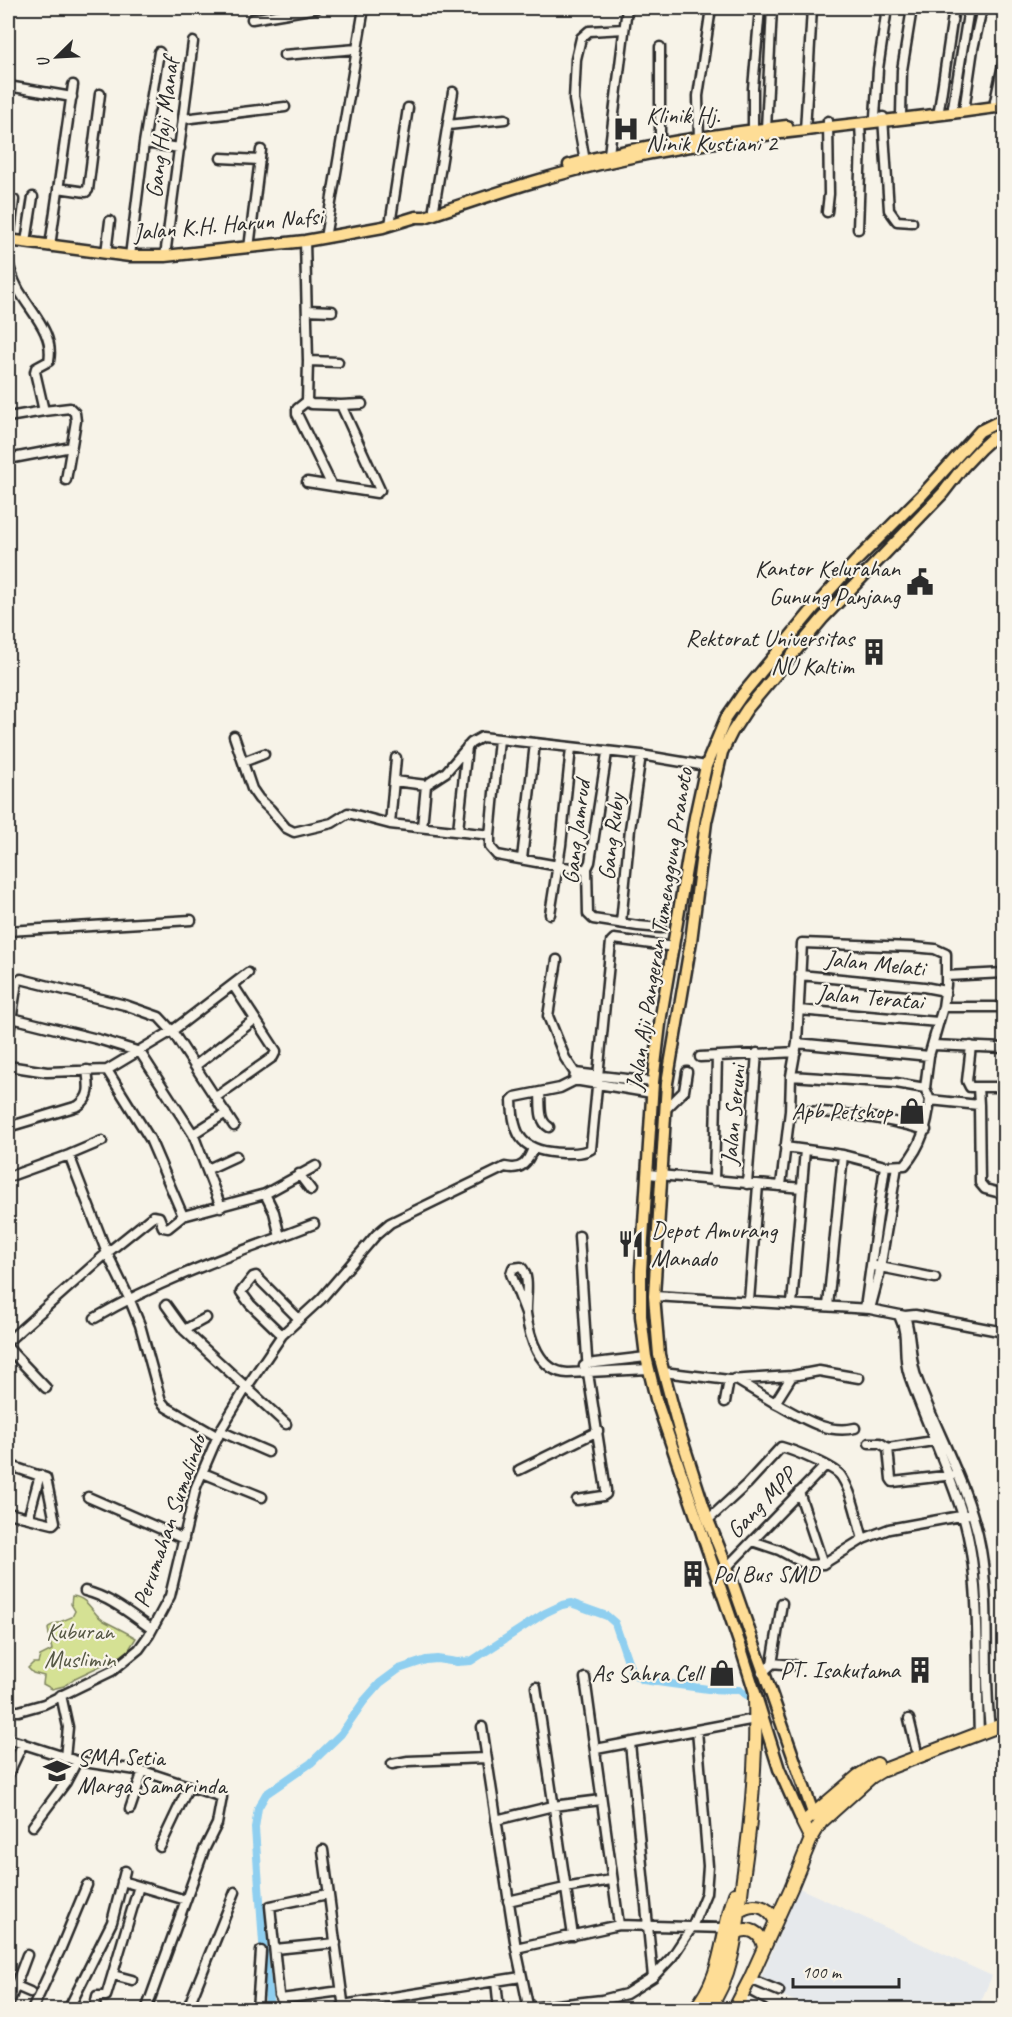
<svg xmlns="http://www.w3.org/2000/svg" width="1012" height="2017" font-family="Caveat,sans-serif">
  <rect width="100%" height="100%" fill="#f7f3e8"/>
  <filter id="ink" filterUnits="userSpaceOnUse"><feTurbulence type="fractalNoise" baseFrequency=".0167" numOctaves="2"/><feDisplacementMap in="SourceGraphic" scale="12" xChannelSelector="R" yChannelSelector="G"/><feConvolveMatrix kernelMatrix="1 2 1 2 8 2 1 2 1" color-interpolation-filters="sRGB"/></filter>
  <g filter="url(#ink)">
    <path fill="#e6e9ec" d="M799 1888 992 1976 977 2010 812 2009 758 1985Z"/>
    <path fill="#d5e194" stroke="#808660" stroke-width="1.5" d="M72 1596C91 1598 92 1616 106 1622 116 1627 126 1632 136 1638L128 1651 121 1656 75 1678 64 1686 52 1689 43 1684 44 1676 33 1673 28 1668 33 1663H38L40 1656 52 1650 48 1629 50 1626 72 1617 75 1611 71 1604Z"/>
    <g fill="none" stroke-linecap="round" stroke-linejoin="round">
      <path stroke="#8fcff0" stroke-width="8" d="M270 2010 263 1943 255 1828 258 1808 266 1794 311 1763 341 1734 364 1701 380 1683 399 1669 426 1660 437 1659 457 1662 471 1661 545 1613 562 1605 571 1603 607 1616 615 1623 632 1673 643 1680 708 1689 739 1690 753 1699"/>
      <defs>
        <path id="minor" d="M252 19 317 8
          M660 47V144
          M284 55 357 49
          M8 86 72 97
          M995 101 1004 60
          M953 107 969 8
          M939 110 954 8
          M964 111 973 49 982 8
          M901 115 902 70 912 8
          M875 117 878 69 887 8
          M883 117 889 210 897 221 912 222
          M183 119 285 107
          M448 125 505 119
          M766 129 772 8
          M805 131 812 8
          M753 135V88L760 8
          M699 142 698 96 711 8
          M144 143 180 148
          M609 154 627 8
          M221 158 260 160
          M585 161 574 100 576 59 581 38 589 31 624 29
          M58 188 86 192 88 190 100 94
          M434 208 453 92
          M827 212 829 194 828 121
          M390 225 408 108
          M858 229 861 143 860 124
          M325 238 364 8
          M9 240 14 200
          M305 241 308 361 307 401 311 404 341 405 380 490 377 493 307 482
          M26 242 33 197
          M50 246 73 85
          M249 248 261 150
          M106 253 110 221
          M130 256 144 143 159 52
          M165 256 193 42
          M8 262C11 274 15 286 23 297 35 316 54 336 49 361L36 368 35 372 44 411 70 408 75 413 76 421 66 480
          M307 310 332 311
          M308 361 338 362
          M307 401 297 409V414L332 486
          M341 405 362 404
          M8 417 44 411
          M8 459 71 447
          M234 736 252 789 259 799 270 809 286 828 294 832 332 823 348 813 390 824 482 834 490 836V847L497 855 581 870 587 868
          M607 753 590 862 587 868 588 914 593 919 638 926 661 928
          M243 762 264 754
          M394 781 426 785
          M390 824 396 758
          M422 827 426 785 446 772 471 743 482 737 641 755 706 766
          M458 830 467 747
          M490 836 499 739
          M522 859 535 743
          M550 914 561 845 571 748
          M621 923 630 829 641 755
          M8 931 191 920
          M557 960 548 1016 565 1058 575 1073 574 1081
          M800 975 924 987 940 990 945 994
          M946 976 1004 973
          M943 1007H1004
          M799 1010 938 1022
          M12 1018 101 1040 140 1052 193 1134 221 1207
          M8 1040 17 982 21 979 125 1005 159 1017 172 1031 234 1126
          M797 1043 929 1056
          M933 1045 1004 1048
          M971 1046 967 1081 970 1087H978
          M700 1057 796 1052
          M8 1066 47 1072 107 1070 150 1139 183 1216
          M195 1066 254 1020
          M107 1070 172 1031 248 973
          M575 1073 653 1082
          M925 1088 896 1083 791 1076 797 1043 802 943 913 947 935 949 946 954V985L943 1007 929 1056 925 1088 930 1100
          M540 1092C541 1104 538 1121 549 1127
          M652 1093 580 1081H574L560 1088 515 1097 512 1100C513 1138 523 1152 563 1153 573 1153 583 1154 591 1149L611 942 614 939 674 947
          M216 1097 273 1057 276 1051 233 985
          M930 1100 979 1105 978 1087H1004
          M979 1105 980 1183 985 1189 1004 1194
          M666 1109 684 1091 687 1072
          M790 1111C837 1111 881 1117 926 1130
          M8 1127 78 1106C92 1096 89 1086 87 1070
          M193 1134 226 1113
          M785 1147 843 1155 885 1166 905 1165C922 1145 927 1125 930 1100
          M69 1155 107 1253 129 1298 140 1325 161 1401 166 1407 218 1437
          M208 1169 236 1156
          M299 1174 311 1190
          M648 1174 802 1188
          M8 1177 69 1155 102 1141
          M714 1181 717 1057
          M747 1184 757 1053
          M781 1185 790 1111 791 1076
          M280 1237 314 1224
          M875 1266 935 1278
          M654 1296 870 1309 905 1316C912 1337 909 1358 917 1379 938 1436 971 1490 981 1550 991 1609 983 1670 990 1729
          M749 1301 758 1185
          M792 1304 805 1150
          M166 1305 184 1330 286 1424
          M828 1306 843 1155
          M865 1308 885 1166
          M870 1309 879 1275 897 1166
          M526 1313 511 1274 513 1268 521 1267C531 1276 525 1300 526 1313 529 1337 539 1372 568 1373L649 1369
          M95 1318C153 1284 216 1260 280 1237L274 1212 265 1194 316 1166
          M900 1318C909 1335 902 1357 909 1375 926 1423 948 1468 963 1516 982 1580 976 1665 979 1733
          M902 1319 905 1316 915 1315 1004 1332
          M184 1330 206 1318
          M282 1335 321 1299 376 1235 390 1223 505 1167C522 1171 528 1162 533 1148
          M8 1341 107 1253 153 1216 159 1217 163 1227 168 1228 183 1216 265 1194
          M8 1348 46 1388
          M584 1366 587 1364 646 1357
          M663 1372 729 1380 792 1376 819 1371 859 1378
          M792 1376 775 1403C800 1416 825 1435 855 1428
          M735 1379 775 1403
          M725 1402 729 1380
          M220 1431 268 1452
          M869 1443H880L888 1448 940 1440
          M888 1448 891 1479 893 1482 953 1475
          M8 1465 46 1478 55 1522 53 1524 8 1513
          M519 1470 598 1431
          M203 1473 262 1497
          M799 1492 823 1564
          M88 1497 184 1539
          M577 1500 603 1496 606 1494V1490L588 1373 579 1236
          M29 1515 40 1475
          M708 1520 747 1484 781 1447C793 1450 835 1467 841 1476 853 1494 857 1519 863 1539
          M752 1541 779 1550 807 1565 823 1564 863 1539 889 1529 966 1515
          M727 1567 825 1466
          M85 1591C112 1598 130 1614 152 1629
          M772 1663 794 1665
          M762 1673 772 1664 782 1603
          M585 1678 619 1925
          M536 1687 573 1936
          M61 1695 68 1727 65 1758
          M8 1711H19L44 1704 112 1671 139 1649 149 1635 170 1596 196 1487 220 1431 246 1388 282 1335 250 1304 241 1292 253 1277 256 1276 299 1319
          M909 1719 916 1748
          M482 1727 516 1948 529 2010
          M8 1739 77 1761 143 1771 222 1797 217 1824 204 1850 146 2010
          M630 1743 653 1977
          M596 1749 755 1719
          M392 1764 408 1761 486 1758
          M8 1775 23 1743
          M130 1809 143 1771
          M496 1820 553 1806 601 1800
          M33 1826 66 1782 77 1761
          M160 1847 189 1786
          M323 1850 344 2009
          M122 1881 186 1900
          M328 1894 270 1906 279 1995 281 1999 341 1991
          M508 1901 565 1888 611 1880
          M516 1948 619 1925 725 1928
          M275 1949 336 1943
          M113 1975 132 1980
          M750 1979 779 1991
          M496 1981 499 2010
          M16 1986 30 1992
          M740 1997 764 2010
          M343 2005 521 1977
          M8 2006 27 1955
          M529 2008 602 2000 626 1994 653 1977 672 1957 692 1927 706 1893 708 1866 697 1730
          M32 2010 60 1950 87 1885
          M68 2010 112 1922 125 1871
          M94 2010 97 1996H106L107 1993 139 1886
          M187 2010 235 1892
          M257 2010 261 1951"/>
        <path id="major" d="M569 165C640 145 713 135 787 126
          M8 240 130 256H165L305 241 383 227 416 217H425C490 195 555 173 622 159 748 132 877 124 1004 106
          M813 1813 727 1567 708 1520 679 1430 659 1355 654 1296 667 1083 691 941 706 822 722 752 732 732 747 709 823 618 943 493 963 467 980 449 992 438 1004 433
          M803 1823 779 1769 739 1642 656 1399 646 1357 641 1316V1270L653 1082 661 1016 695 817 706 766 726 718 742 695 813 609 855 562 923 494 980 431 1004 419"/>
        <path id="highway" d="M811 1839 803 1823 858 1776 877 1764
          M739 1911C753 1902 767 1905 775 1920
          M736 1933C749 1926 761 1932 764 1947
          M694 2010C724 1975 720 1935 735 1894
          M708 2010C734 1975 737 1928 742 1886 751 1824 757 1760 755 1697
          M734 2010 750 1979 791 1888 811 1839 821 1822 871 1777 881 1771 1004 1724"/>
      </defs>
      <use href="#minor" stroke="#2b2b2b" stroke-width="13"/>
      <use href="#major" stroke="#2b2b2b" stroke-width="15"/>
      <use href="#highway" stroke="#2b2b2b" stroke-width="16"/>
      <use href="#minor" stroke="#f7f3e8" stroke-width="8"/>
      <use href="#major" stroke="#fedd96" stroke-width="10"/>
      <use href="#highway" stroke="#fedd96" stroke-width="12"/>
    </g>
  </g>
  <defs>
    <symbol id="hospital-bare" viewBox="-9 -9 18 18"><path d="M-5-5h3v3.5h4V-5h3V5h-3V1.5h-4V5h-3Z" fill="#2b2b2b" stroke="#f7f3e8" stroke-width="2.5" paint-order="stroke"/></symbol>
    <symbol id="civic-bare" viewBox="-9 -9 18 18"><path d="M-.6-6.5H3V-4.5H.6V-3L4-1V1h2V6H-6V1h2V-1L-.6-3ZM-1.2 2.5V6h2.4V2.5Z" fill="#2b2b2b" stroke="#f7f3e8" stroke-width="2.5" paint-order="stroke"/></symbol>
    <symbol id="building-bare" viewBox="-9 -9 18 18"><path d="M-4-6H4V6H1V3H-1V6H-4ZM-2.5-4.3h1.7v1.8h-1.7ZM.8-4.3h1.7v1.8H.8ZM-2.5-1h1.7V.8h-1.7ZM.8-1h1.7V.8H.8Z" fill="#2b2b2b" stroke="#f7f3e8" stroke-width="2.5" paint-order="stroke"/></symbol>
    <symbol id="shop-bare" viewBox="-9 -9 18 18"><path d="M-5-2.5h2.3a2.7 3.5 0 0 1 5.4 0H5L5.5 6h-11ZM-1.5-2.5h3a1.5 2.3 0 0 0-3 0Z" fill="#2b2b2b" stroke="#f7f3e8" stroke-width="2.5" paint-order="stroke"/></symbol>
    <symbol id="restaurant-bare" viewBox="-9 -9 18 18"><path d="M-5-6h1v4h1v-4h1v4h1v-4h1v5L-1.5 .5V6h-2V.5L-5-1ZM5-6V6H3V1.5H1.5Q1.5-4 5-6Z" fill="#2b2b2b" stroke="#f7f3e8" stroke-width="2.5" paint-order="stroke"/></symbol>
    <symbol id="school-bare" viewBox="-9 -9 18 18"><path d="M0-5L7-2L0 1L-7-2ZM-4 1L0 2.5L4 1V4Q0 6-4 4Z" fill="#2b2b2b" stroke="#f7f3e8" stroke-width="2.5" paint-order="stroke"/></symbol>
  </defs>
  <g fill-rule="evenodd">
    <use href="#hospital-bare" x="607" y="110" width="38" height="38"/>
    <use href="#civic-bare" x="901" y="563" width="38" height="38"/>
    <use href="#building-bare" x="855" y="633" width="38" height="38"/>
    <use href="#shop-bare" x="893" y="1092" width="38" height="38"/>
    <use href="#restaurant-bare" x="612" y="1225" width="38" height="38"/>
    <use href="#building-bare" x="674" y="1555" width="38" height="38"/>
    <use href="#building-bare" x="901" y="1651" width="38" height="38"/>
    <use href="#shop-bare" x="703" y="1654" width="38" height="38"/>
    <use href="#school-bare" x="38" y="1752" width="38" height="38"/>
  </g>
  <g text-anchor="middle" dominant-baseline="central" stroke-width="4.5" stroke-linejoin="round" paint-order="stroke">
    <g font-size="24" fill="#2b2b2b" stroke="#f7f3e8" text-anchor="end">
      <text x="646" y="115" text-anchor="start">Klinik Hj.<tspan x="646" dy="28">Ninik Kustiani 2</tspan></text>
      <text x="900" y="568">Kantor Kelurahan<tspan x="900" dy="28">Gunung Panjang</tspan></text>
      <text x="854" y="638">Rektorat Universitas<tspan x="854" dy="28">NU Kaltim</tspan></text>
      <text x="892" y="1111">Apb Petshop</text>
      <text x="651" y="1230" text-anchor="start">Depot Amurang<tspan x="651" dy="28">Manado</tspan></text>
      <text x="713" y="1574" text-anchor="start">Pol Bus SMD</text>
      <text x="900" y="1670">PT. Isakutama</text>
      <text x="702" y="1673">As Sahra Cell</text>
      <text x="77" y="1757" text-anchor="start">SMA Setia<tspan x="77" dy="28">Marga Samarinda</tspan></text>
    </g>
    <g font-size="24" fill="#2b2b2b" stroke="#f7f3e8">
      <text transform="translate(162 128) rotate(-83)">Gang Haji Manaf</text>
      <text transform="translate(228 224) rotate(-5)">Jalan K.H. Harun Nafsi</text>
      <text transform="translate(576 832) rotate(-83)">Gang Jamrud</text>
      <text transform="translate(611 837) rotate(-83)">Gang Ruby</text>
      <text transform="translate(659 929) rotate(-81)">Jalan Aji Pangeran Tumenggung Pranoto</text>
      <text transform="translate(875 963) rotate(6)">Jalan Melati</text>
      <text transform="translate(870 997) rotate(5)">Jalan Teratai</text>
      <text transform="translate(733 1115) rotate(-85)">Jalan Seruni</text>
      <text transform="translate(761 1503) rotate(-46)">Gang MPP</text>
      <text transform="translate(169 1521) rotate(-71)">Perumahan Sumalindo</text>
    </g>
    <g font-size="24" fill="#565845" stroke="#f7f3e8">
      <text x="80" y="1631">Kuburan<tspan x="80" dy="28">Muslimin</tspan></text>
    </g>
  </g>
  <rect width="1012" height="2017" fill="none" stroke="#f7f3e8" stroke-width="30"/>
  <rect x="15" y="15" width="982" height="1987" fill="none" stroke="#2b2b2b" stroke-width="2" filter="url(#ink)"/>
  <g transform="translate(57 57) rotate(246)" stroke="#f7f3e8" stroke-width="4.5" paint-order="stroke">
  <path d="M0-4.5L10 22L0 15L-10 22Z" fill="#2b2b2b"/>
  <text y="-9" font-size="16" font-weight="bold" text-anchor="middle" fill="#2b2b2b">U</text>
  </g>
  <path d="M793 1978v9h106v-9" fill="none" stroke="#2b2b2b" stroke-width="3"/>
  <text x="802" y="1978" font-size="18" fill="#2b2b2b" stroke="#f7f3e8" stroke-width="4.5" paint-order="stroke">100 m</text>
</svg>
